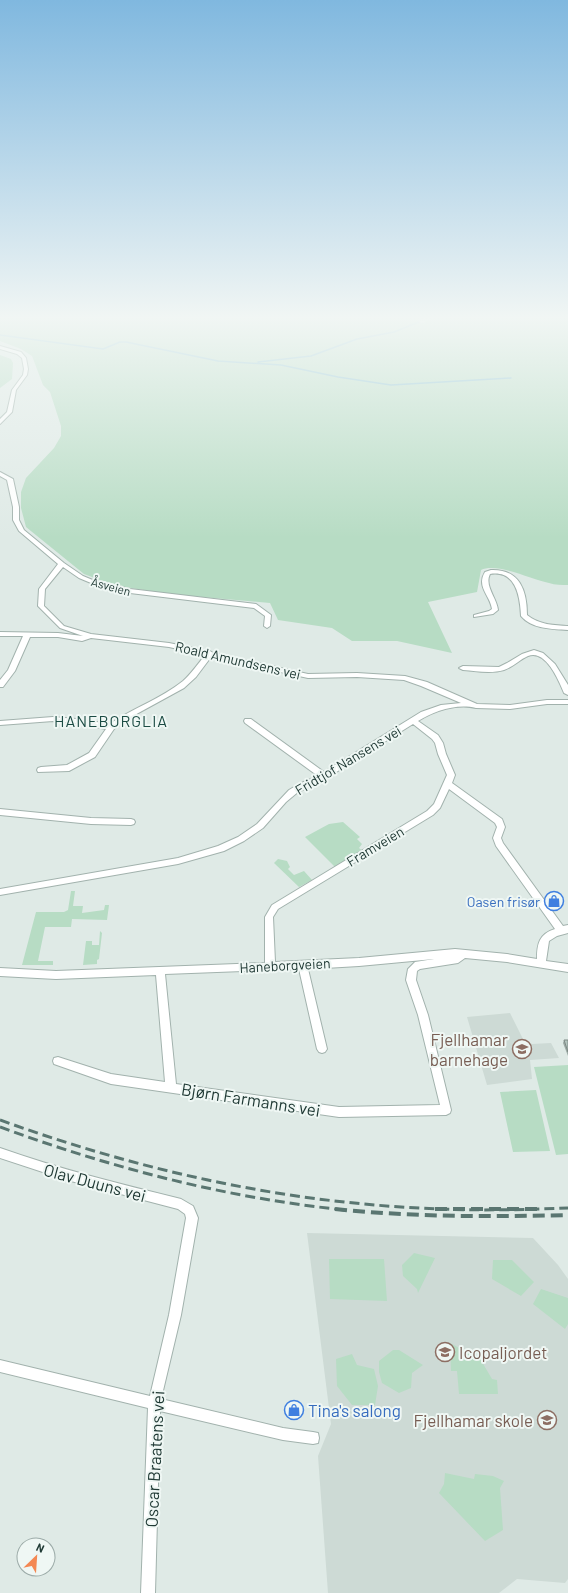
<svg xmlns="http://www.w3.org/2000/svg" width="568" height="1593" font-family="Barlow,sans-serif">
  <rect width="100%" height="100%" fill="#dfeae6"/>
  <path fill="#cddad5" d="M510 1013 523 1039 532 1044 551 1043 559 1058 530 1060 532 1079 487 1085 467 1017Z
    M307 1233 533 1238 558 1265 568 1279V1579L565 1583 517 1579 499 1593H328L318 1456 331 1424Z"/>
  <path fill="#b7dcc4" d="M0 315H428L418 322 423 323 439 315H568V585C562 585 555 585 549 583 532 580 497 562 481 570L477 592 428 602 452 653 397 641H352L332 628 278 620 270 603 168 594 113 585 84 574 26 527 21 508V492L26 478 54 448 61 436V426L50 392 43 385 32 356 21 349 0 341Z
    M0 355 11 359 13 363 12 379 0 388Z
    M343 822 360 837 357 839 362 844 359 848 363 851 335 867 305 837 329 824Z
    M278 859 287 861 290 867 288 869 294 875 304 871 312 880 299 887 274 863Z
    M71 891H75L73 906H83L82 913 104 910 105 905H109L107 920 72 919 71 927H45L38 961H53V965H22L36 912H64L68 910Z
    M100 931 102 933 99 959 97 960V964L83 965 86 941H92V945H99Z
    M568 1065V1154L556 1155 534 1067Z
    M536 1090 550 1151 513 1152 500 1092Z
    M414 1253 435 1258 418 1293 417 1289 403 1276 402 1265Z
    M329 1259H384L387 1301 330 1299Z
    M493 1260H512L534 1282 521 1296 492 1279Z
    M541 1289 568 1298V1324L565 1329 533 1304Z
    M450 1343 476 1357 478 1356 483 1358 482 1362 492 1379 497 1380 498 1394H459L457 1371H451Z
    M393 1350H399L423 1365 412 1373 411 1388 399 1393 382 1383 379 1372V1361Z
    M352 1354 357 1365 374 1369 378 1386 375 1405H352L337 1386 336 1359Z
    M445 1473 474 1479 475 1474 493 1476 504 1481 500 1488 503 1530 485 1541 439 1493 444 1484Z"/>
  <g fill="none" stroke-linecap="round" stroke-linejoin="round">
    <path stroke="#85bfd1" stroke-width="1.5" d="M0 335 103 349 120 342H126L218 361 281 365 338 377 391 385 511 378
      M258 362 311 356 357 339 394 332 419 322"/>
    <defs>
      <path id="minor" d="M0 346 21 352 26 358 28 369 27 375 16 390 12 412 0 424V419L7 412 12 390 23 375 24 369 22 358 17 354 0 349Z
        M0 472 13 479 19 507V520L24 530 64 563 83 576 95 581 130 589 256 604 271 615 270 626 267 628 264 626 265 616 254 608 130 593 91 583 79 578 63 567 45 589 44 606 64 626 91 634 169 643 208 651H210L213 653 308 674 357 673 405 676 427 682 477 704 510 705 547 700H568V704H547L510 709 476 708C457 703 434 711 418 721L438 735 443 743 446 754 455 775 452 783 502 819 505 827 501 838 503 843 563 926 568 925V933L557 936 549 941 546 961 568 964V972L507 962 465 958 458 963 420 969 417 971 416 980 428 1015 451 1110 450 1113 446 1115 339 1117 111 1084 54 1064 53 1061 54 1058 58 1057 111 1074 165 1082 156 975 56 979 0 976V968L56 971 265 963V917L272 905 427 811 434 804 447 775 438 754 435 743 432 739 413 724 322 781 298 792 286 802 263 828 244 841 224 851 178 864 0 895V889L178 858 218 846 238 837 257 824 289 790 299 784 318 776 245 723 244 721 245 719H251L324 772 421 712 441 705 461 703 421 686 404 680 357 677 308 678 211 657 196 677 184 688 131 717 114 729 95 757 69 771 38 772 37 770 38 768 41 767 67 765 89 753 106 729 76 723 53 721 0 725V721L53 717 76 719 110 724C133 708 161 699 183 681 191 674 198 664 205 655L169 647 91 638 82 641 58 637H30L15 671 3 687H0V680L8 670 23 636H0V632L58 633 83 636 60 628 38 606 39 589 58 564 19 531 13 520V507L7 480 0 476ZM449 789 495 823 497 827 493 838 496 846 555 929C539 934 537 944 537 959L507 954 455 949 359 958 275 962 273 917 278 909 433 815 440 808ZM434 959 415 962 408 969 406 980 418 1015 440 1105 339 1107 176 1084 165 974 299 969 317 1049 319 1052 322 1053 325 1052 327 1049 308 969 359 966Z
        M491 570C520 569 527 591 527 615 539 625 554 625 568 626V630C552 629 532 629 521 616 520 596 516 570 490 574 484 586 497 598 498 610L493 614 474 617V615L489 611 492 609C490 595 476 587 485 572Z
        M534 650 543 653 555 664 568 685V695L564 693C559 681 546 649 528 656 519 660 513 667 504 670 491 674 476 671 463 670L459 668 463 666 499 667 507 663 522 654Z
        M0 809 91 818 131 819 134 820 135 822 134 824 131 825 91 824 0 815Z
        M0 1148C59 1169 120 1184 181 1199L193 1206 198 1218 181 1315 161 1399 283 1428 313 1432 318 1433 319 1438 318 1443 313 1444 283 1440 160 1411 155 1593H141L148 1408 0 1372V1360L150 1396 169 1315 186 1218 185 1214 178 1209 67 1180 0 1158Z"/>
    </defs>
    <use href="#minor" stroke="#a2b2ad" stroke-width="2"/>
    <use href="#minor" fill="#fff" fill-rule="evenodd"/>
    <path stroke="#5a7671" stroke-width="3" stroke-dasharray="10 5" stroke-linecap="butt" d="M0 1120C136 1169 275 1201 420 1208 469 1211 519 1210 568 1208
      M0 1127C112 1168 226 1198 345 1210"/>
    <path stroke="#5a7671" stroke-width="4" stroke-dasharray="12 6" stroke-linecap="butt" d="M335 1209C413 1217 490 1217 568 1215
      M435 1209H540"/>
  </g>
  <path fill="#9ba9a4" d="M564 1040H568V1056L563 1043Z"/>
  <path fill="#b4c5bf" stroke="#7e8a86" d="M564 1040H568V1052Z"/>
  <linearGradient id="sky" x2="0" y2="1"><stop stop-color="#80b8df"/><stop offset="0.59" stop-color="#f1f6f4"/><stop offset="1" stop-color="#f1f6f4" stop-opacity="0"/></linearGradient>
  <rect width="568" height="538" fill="url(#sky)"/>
  <defs>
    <symbol id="shop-ring" viewBox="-11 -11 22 22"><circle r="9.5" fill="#eff7f4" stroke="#3f7fe0" stroke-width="1.5"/><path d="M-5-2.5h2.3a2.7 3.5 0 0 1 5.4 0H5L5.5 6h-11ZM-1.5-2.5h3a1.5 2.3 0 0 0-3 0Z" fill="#3f7fe0"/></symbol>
    <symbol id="school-ring" viewBox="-11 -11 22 22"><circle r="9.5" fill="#eff7f4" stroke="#8d6e63" stroke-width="1.5"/><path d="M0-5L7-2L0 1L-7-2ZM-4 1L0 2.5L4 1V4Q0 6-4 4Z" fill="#8d6e63"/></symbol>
  </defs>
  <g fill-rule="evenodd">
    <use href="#shop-ring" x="543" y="890" width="22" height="22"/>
    <use href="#school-ring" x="511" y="1038" width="22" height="22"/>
    <use href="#school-ring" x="434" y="1341" width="22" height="22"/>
    <use href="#shop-ring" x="283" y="1399" width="22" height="22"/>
    <use href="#school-ring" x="536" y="1409" width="22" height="22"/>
  </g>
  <g text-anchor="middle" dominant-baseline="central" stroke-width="4" stroke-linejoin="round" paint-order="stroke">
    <g font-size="12" fill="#203a35" stroke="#eff7f4">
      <text transform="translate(111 586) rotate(15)">Åsveien</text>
    </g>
    <g font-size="14" fill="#203a35" stroke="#eff7f4">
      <text transform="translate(238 660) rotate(13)">Roald Amundsens vei</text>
      <text transform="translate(348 760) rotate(-31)">Fridtjof Nansens vei</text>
      <text transform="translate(375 846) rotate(-31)">Framveien</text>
      <text transform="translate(285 965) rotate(-3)">Haneborgveien</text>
    </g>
    <g font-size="14" fill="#366cbe" stroke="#eff7f4" text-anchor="end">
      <text x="540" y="901">Oasen frisør</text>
    </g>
    <g font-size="16" letter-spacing="1" fill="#1c4c44" stroke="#eff7f4">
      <text x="111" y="720">HANEBORGLIA</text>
    </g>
    <g font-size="17" fill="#785e54" stroke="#eff7f4" text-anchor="end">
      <text x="508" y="1039">Fjellhamar<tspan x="508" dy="20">barnehage</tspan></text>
      <text x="459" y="1352" text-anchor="start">Icopaljordet</text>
      <text x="533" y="1420">Fjellhamar skole</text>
    </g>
    <g font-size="17" fill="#203a35" stroke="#eff7f4">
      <text transform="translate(251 1099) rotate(9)">Bjørn Farmanns vei</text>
      <text transform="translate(95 1182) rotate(15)">Olav Duuns vei</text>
      <text transform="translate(154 1459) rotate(-87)">Oscar Braatens vei</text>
    </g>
    <g font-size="17" fill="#366cbe" stroke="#eff7f4" text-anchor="start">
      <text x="308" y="1410">Tina's salong</text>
    </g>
  </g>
  <g transform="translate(36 1557) rotate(25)"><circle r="19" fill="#eff7f4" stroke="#9caba8"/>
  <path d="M0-3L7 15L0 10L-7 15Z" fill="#f48853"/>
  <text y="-6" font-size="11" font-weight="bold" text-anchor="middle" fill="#203a35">N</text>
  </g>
</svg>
